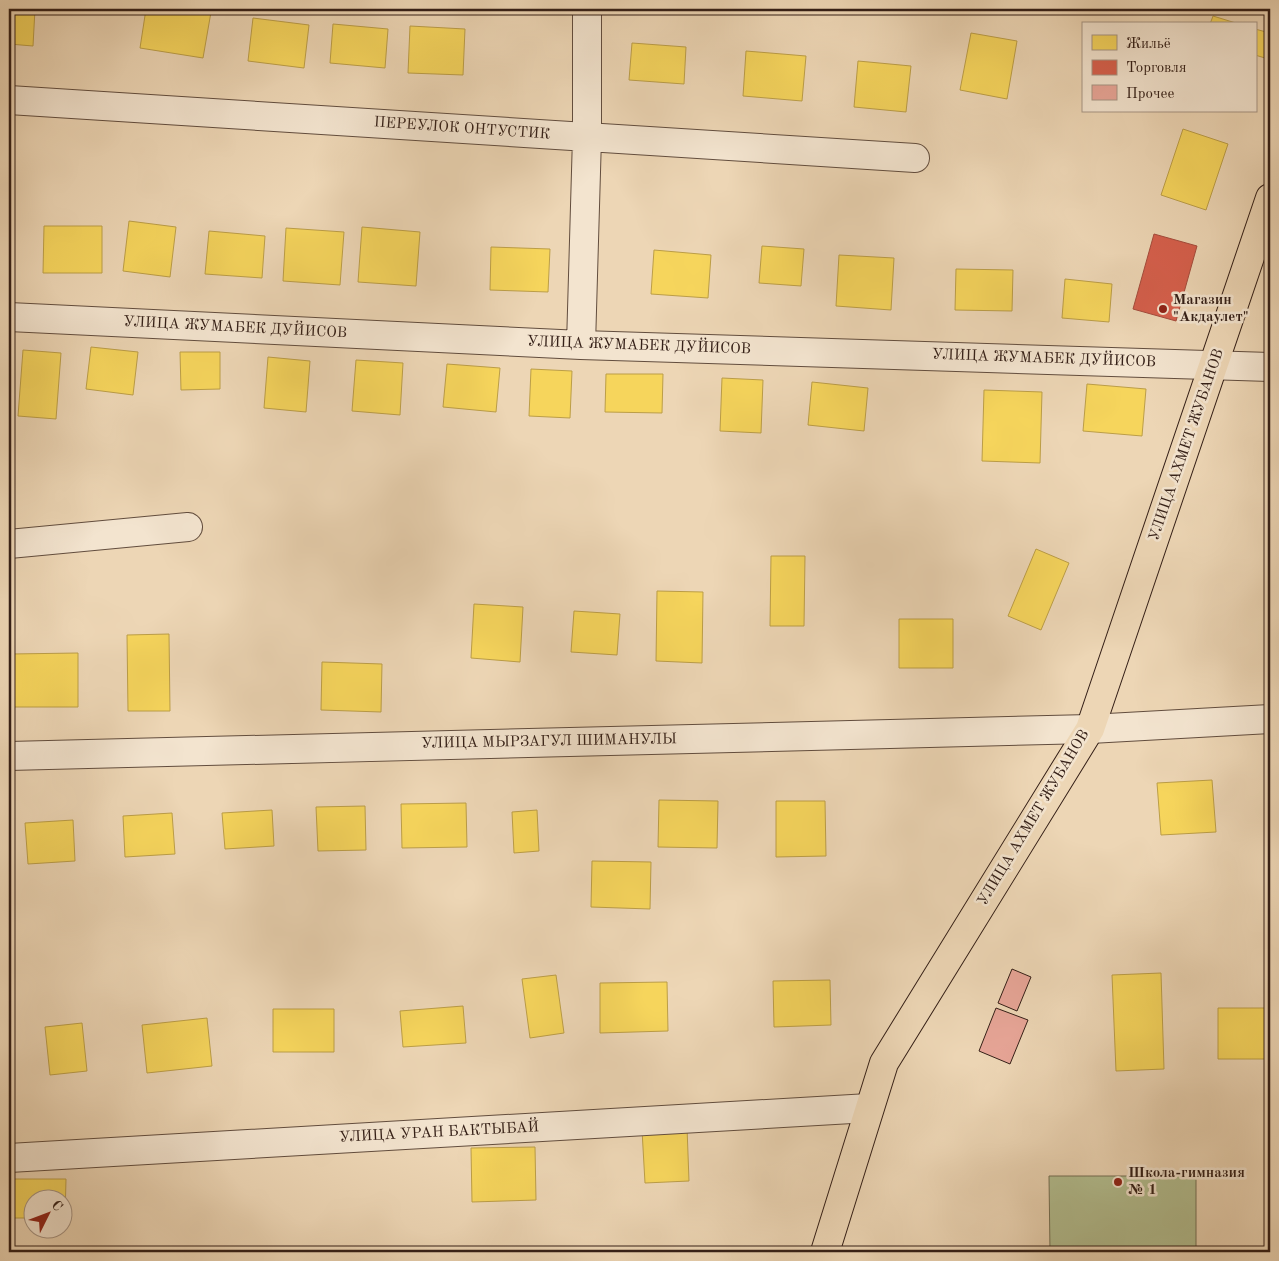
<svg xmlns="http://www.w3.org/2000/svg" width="1279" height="1261" font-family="'Old Standard TT',serif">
  <rect width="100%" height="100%" fill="#edd6b5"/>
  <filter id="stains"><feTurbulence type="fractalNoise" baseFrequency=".004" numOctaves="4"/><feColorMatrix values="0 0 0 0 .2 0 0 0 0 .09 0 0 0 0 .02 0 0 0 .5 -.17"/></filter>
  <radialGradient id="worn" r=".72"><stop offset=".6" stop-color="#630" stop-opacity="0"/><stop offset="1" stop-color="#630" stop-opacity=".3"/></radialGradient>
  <path fill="#b3bf91" stroke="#746f54" d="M1049 1176H1196V1252H1050Z"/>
  <path fill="#f6d55c" stroke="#bc9e47" d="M9 9H35L33 46 9 44Z
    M146 9H189L211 12 203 58 140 48Z
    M1213 16 1239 24H1210Z
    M253 18 309 25 304 68 248 61Z
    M333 24 388 29 385 68 330 63Z
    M410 26 465 29 463 75 408 73Z
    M1255 29 1270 33V40L1265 58 1255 55Z
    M971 33 1017 41 1007 99 960 90Z
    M632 43 686 47 684 84 629 80Z
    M746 51 806 56 802 101 743 96Z
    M858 61 911 66 906 112 854 107Z
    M1183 129 1228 144 1206 210 1161 195Z
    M129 221 176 227 170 277 123 271Z
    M44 226H102V273H43Z
    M362 227 420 232 416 286 358 282Z
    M286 228 344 232 340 285 283 281Z
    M209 231 265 236 262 278 205 274Z
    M762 246 804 249 801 286 759 283Z
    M491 247 550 249 548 292 490 290Z
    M654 250 711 255 708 298 651 294Z
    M839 255 894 258 891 310 836 306Z
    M956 269 1013 270 1012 311 955 310Z
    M1065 279 1112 284 1109 322 1062 318Z
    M91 347 138 352 133 395 86 389Z
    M23 350 61 353 56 419 18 416Z
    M180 352H220V389L181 390Z
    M268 357 310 361 306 412 264 408Z
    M356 360 403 363 400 415 352 411Z
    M447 364 500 368 496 412 443 407Z
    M531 369 572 371 570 418 529 416Z
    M606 374H663L662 413 605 412Z
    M722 378 763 380 761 433 720 431Z
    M812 382 868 388 864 431 808 425Z
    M1087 384 1146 389 1142 436 1083 431Z
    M984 390 1042 392 1040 463 982 461Z
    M1036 549 1069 563 1041 630 1008 616Z
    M771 556H805L804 626H770Z
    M657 591 703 592 702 663 656 661Z
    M474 604 523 607 520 662 471 658Z
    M574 611 620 614 617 655 571 652Z
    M899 619H953V668H899Z
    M169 634 170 711H128L127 635Z
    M78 653V707H12L11 654Z
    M322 662 382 664 381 712 321 710Z
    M1212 780 1216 832 1161 835 1157 783Z
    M659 800 718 801 717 848 658 847Z
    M776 801H825L826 856 776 857Z
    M466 803 467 847 402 848 401 804Z
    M365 806 366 850 318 851 316 807Z
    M272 810 274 846 225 849 222 813Z
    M537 810 539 851 514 853 512 812Z
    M172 813 175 854 125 857 123 816Z
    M73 820 75 861 28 864 25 823Z
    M592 861 651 862 650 909 591 907Z
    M1161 973 1164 1069 1116 1071 1112 975Z
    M556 975 564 1033 530 1038 522 979Z
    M830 980 831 1025 774 1027 773 981Z
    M667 982 668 1031 600 1033V983Z
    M463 1006 466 1043 403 1047 400 1011Z
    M1218 1008H1270V1059H1218Z
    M273 1009H334V1052H273Z
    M207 1018 212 1066 147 1073 142 1025Z
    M82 1023 87 1071 50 1075 45 1027Z
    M9 1035 13 1081H9Z
    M687 1127 689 1181 645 1183 642 1130Z
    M535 1147 536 1200 472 1202 471 1148Z
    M11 1179H66L65 1219H62V1198H32V1218H11Z"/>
  <path fill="#d6604d" stroke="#a54c3d" d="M1154 234 1197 246 1176 321 1133 309Z"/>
  <path fill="#e7a597" stroke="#341f17" d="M1012 969 1031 977 1017 1011 998 1003Z
    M996 1008 1028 1020 1010 1064 979 1051Z"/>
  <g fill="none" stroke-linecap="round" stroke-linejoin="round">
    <defs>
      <path id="minor" d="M9 100 915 158
        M9 317 581 345 1270 367
        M581 345 587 137V9
        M9 544 188 527
        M9 756 1090 729 1270 719
        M9 1158 869 1108"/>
      <path id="major" d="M825 1252 884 1063 1090 729 1270 198"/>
    </defs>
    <use href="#minor" stroke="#624d3e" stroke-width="30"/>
    <use href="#major" stroke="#341f17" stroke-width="30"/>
    <use href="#minor" stroke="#f3e4cf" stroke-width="28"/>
    <use href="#major" stroke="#edd6b5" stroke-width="28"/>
  </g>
  <g fill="#8f2418" stroke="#f3e4cf" stroke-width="2">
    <circle cx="1163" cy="309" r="5"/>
    <circle cx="1118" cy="1182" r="5"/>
  </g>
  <g text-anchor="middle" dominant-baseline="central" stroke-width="5" stroke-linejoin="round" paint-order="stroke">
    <g font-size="15" fill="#341f17" stroke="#f3e4cf">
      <text transform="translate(462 129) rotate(4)">ПЕРЕУЛОК ОНТУСТИК</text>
      <text transform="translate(235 328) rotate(3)">УЛИЦА ЖУМАБЕК ДУЙИСОВ</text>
      <text transform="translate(639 346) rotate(2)">УЛИЦА ЖУМАБЕК ДУЙИСОВ</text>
      <text transform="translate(1044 359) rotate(2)">УЛИЦА ЖУМАБЕК ДУЙИСОВ</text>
      <text transform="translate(1187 445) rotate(-71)">УЛИЦА АХМЕТ ЖУБАНОВ</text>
      <text transform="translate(549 742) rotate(-1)">УЛИЦА МЫРЗАГУЛ ШИМАНУЛЫ</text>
      <text transform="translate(1034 818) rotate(-59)">УЛИЦА АХМЕТ ЖУБАНОВ</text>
      <text transform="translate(439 1133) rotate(-3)">УЛИЦА УРАН БАКТЫБАЙ</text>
    </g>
    <g font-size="15" font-weight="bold" fill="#341f17" stroke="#f3e4cf" text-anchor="start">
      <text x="1173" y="300">Магазин<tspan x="1173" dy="17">"Акдаулет"</tspan></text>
      <text x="1128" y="1173">Школа-гимназия<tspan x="1128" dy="17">№ 1</tspan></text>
    </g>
  </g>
  <rect width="1279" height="1261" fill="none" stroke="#edd6b5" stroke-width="30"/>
  <rect x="10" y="10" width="1259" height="1241" fill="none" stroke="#341f17" stroke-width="2.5"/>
  <rect x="15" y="15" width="1249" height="1231" fill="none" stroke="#341f17"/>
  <rect x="1082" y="22" width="175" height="90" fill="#f3e4cf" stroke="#a79585"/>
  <rect x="1092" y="35" width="25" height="15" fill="#f6d55c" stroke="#a79585"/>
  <text x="1126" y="48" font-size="15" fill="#341f17">Жильё</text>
  <rect x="1092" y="60" width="25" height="15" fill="#d6604d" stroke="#a79585"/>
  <text x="1126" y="72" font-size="15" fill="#341f17">Торговля</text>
  <rect x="1092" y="85" width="25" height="15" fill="#e7a597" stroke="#a79585"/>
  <text x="1126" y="98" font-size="15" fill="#341f17">Прочее</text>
  <g transform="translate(48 1214) rotate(48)"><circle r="24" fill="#f3e4cf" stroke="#a79585"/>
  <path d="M0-4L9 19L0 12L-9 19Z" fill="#8f2418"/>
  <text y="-8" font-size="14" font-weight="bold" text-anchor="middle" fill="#341f17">С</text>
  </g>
  <rect width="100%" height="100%" filter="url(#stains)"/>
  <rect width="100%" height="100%" fill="url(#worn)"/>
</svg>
